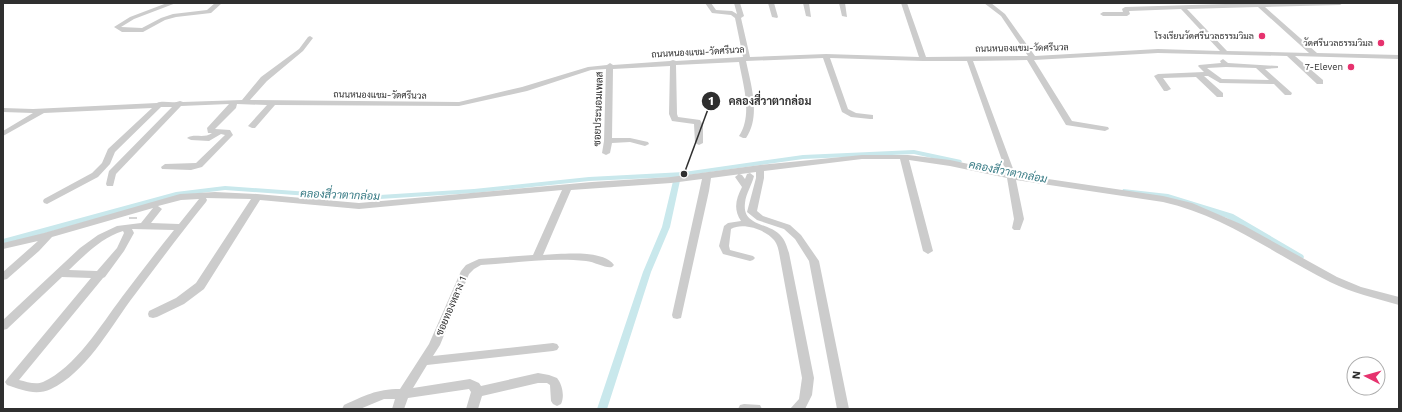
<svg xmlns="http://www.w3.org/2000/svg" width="1402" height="412" font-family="'Work Sans',Sarabun,sans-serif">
  <rect width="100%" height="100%" fill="#fff"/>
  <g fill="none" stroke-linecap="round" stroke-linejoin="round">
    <path fill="#c9e8ec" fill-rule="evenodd" d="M914 150 961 160 962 162 958 164 914 154 803 159 681 176 670 227 651 272 607 409H597L643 272 662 227 674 177 589 181 474 193 364 200 225 190 177 196 3 245V239L176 192 225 186 364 196 474 189 589 177 684 172 803 155Z
      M1123 189 1168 194 1233 214 1303 255 1304 257 1303 259H1297L1227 218 1167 198 1123 193 1122 191Z"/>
    <path stroke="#d5d5d5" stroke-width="8" stroke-dasharray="8 4" stroke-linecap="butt" d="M133 217V219"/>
    <path fill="#ccc" fill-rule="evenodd" d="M167 3H176L134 19 121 27 142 28 161 18 173 14 207 10 215 3H222L211 13 176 17 165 20 143 32H122L114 27 130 17Z
      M705 3H711L716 10 732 11 737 14 734 3H740L744 16 741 18 750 57 826 54 919 57 901 3H907L926 57 1028 56 1001 16 984 3H991L1005 14 1035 56 1158 49 1220 51 1181 9 1129 11 1130 14 1127 16H1103L1100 14 1103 12H1123L1122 9 1125 7 1259 3H1343L1340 5 1265 7 1317 53 1399 55V59L1295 56 1323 80V84H1317L1287 56 1158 53 1034 60 1072 121 1108 127 1109 129 1105 131 1066 125 1027 60 973 61 1015 174 1163 196 1192 203 1243 225 1337 277 1361 287 1399 297V305C1375 298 1352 293 1330 282 1274 254 1225 216 1163 202L1016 180 1024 219 1020 230H1014L1012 228 1014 219 1007 178 950 166 909 160 933 251 928 254 923 251 900 159H862L764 171V178L757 211 763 216 790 225 801 235 819 261 849 409H837L809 261 795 239 784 229 757 220 747 212 756 178V172L711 178 709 191 681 318 677 319 673 318 672 315 702 179 671 183 571 190 543 255C561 254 603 249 614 265L612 267C607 269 595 262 586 261 552 257 515 263 481 265L474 269 469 274 440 345 433 356 553 343 557 344 559 347 557 350 553 351 427 365 413 388 470 379 479 383 481 386 538 373 549 375 557 378C562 384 565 396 561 404L557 406 553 404 551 401 550 385 547 383H538L482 396 478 409H466L471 392 469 389 408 398 404 409H392L395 399H384L360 409H342L344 405C364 396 376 389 400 389L429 344 461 271 466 265 479 259 533 255 562 190 359 209 260 200 204 289 184 304 157 317 153 318 149 317 148 314 149 311 176 298 196 283 251 199 206 198 207 200 206 202C180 234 155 268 130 301 109 330 85 373 51 389 36 396 22 390 7 385L5 382 7 379 91 278 62 277 7 329 3 330V320L80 248 98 235 117 226 141 223 153 208 52 237 39 251 7 279 3 280V272L38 241 3 249V243L44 233 180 194 215 192 257 194 359 203 592 182 671 177 760 165 862 155H908L950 160 1006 172 967 61H923L830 58 848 109 856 113 873 115V119H870L851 117 842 112 823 58 746 61C751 85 761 116 746 138H743L739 136C753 115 743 85 739 62L676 65 677 114 678 117 700 120 703 125V143L699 145 695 143 694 124 672 121 669 114 670 66 613 69 612 138H630L648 142 649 144 645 146 630 142 612 143 610 153 606 155 602 153 604 141 606 69 591 70 527 91 459 106 275 105 255 128H252L248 126 267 105 237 104 236 108 215 129 230 130 233 135 202 167 191 170 162 169 161 167 165 164 196 163 225 135 221 134 209 141 191 140 187 138C194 133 204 139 212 133H208L207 128 229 104 181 106 116 174 113 186H107L106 184 109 171 172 107H161L115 152 110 164 98 177 47 204 44 203 43 201 44 199 92 173 102 163 108 149 152 108 44 113 3 136V131L33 113 3 112V108L33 109 157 103C163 100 173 104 180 101L183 102 242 100 261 77 299 49 308 37 310 36 313 38 303 51 267 81 250 100 459 102 522 87 588 67 607 65 610 63 613 65 670 61 673 60 676 61 743 57 735 18 731 15 712 13ZM1258 7 1309 53 1227 51 1187 9ZM199 199 179 224 151 223 162 209 158 206 181 200ZM132 229 174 230C156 252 139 275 122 297 101 325 75 368 43 382 36 385 27 382 19 380L103 278 105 277 124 251 134 233ZM123 231 124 233 117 248 97 271 69 270C86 254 101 238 123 231Z
      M768 3H774L778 17 777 18 772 17Z
      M803 3H809L811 17 806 16Z
      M839 3H845L847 17 842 16Z
      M1223 59 1228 63 1278 66V68L1265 69 1292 93 1291 95H1285L1274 84 1220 83 1208 76H1204L1223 93V97H1217L1196 77 1163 78 1171 89 1167 91H1164L1154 76 1158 74 1204 72 1198 66 1199 65 1221 63 1220 61ZM1226 67 1256 68 1269 80 1222 79 1207 68Z
      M750 173 754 176C752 185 746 193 745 203 742 227 770 222 781 236 785 240 787 247 789 253L814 378 812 395 805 409H790L799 399 802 378 780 258C779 252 778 245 774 240 766 230 743 222 731 229L729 246 730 250 753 256 755 258 753 260 750 261 723 254 719 246 724 226 728 223 741 221C733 209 736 199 742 187L735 177 739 174 742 175 745 179 747 174Z
      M744 404 760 405 762 409H738L740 405Z"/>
  </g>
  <g fill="#e6326e" stroke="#fff" stroke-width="1.5">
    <circle cx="1262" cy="36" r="4"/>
    <circle cx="1381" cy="43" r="4"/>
    <circle cx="1351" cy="67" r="4"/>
  </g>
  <g text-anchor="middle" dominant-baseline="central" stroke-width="4" stroke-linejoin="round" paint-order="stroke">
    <g font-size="9" fill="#2f2f2f" stroke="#fff" text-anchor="end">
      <text x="1254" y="36">โรงเรียนวัดศรีนวลธรรมวิมล</text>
      <text x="1373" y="43">วัดศรีนวลธรรมวิมล</text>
      <text x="1343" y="67">7-Eleven</text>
    </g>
    <g font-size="9" fill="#2f2f2f" stroke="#fff">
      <text transform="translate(1022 48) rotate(-1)">ถนนหนองแขม-วัดศรีนวล</text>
      <text transform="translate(698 52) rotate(-3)">ถนนหนองแขม-วัดศรีนวล</text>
      <text transform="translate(380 95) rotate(1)">ถนนหนองแขม-วัดศรีนวล</text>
    </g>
    <g font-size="10" fill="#2f2f2f" stroke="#fff">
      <text transform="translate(598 109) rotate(-88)">ซอยประนอมเพลส</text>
      <text transform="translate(451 306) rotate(-67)">ซอยทองหลาง 1</text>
    </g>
    <g font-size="11" font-style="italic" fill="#387b85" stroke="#fff">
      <text transform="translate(1008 172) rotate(11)">คลองสี่วาตากล่อม</text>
      <text transform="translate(340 195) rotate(2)">คลองสี่วาตากล่อม</text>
    </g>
  </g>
  <path fill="none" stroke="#2f2f2f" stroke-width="1.5" d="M684 174L711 101"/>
  <g fill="#2f2f2f" stroke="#fff" stroke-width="1.5">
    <circle cx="684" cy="174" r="4"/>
    <circle cx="711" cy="101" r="10"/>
  </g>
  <g font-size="12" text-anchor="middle" font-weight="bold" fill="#fff">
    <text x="711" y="105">1</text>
  </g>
  <g font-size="11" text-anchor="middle" font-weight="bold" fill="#2f2f2f" stroke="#fff" stroke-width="4" stroke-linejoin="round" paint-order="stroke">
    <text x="770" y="105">คลองสี่วาตากล่อม</text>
  </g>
  <rect width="1402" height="412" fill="none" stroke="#2f2f2f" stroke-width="8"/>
  <g transform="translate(1366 376) rotate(276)"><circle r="19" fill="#ffffff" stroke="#acacac"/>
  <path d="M0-3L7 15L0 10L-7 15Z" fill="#e6326e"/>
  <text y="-6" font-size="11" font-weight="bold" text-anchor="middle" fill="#2f2f2f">N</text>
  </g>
</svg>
